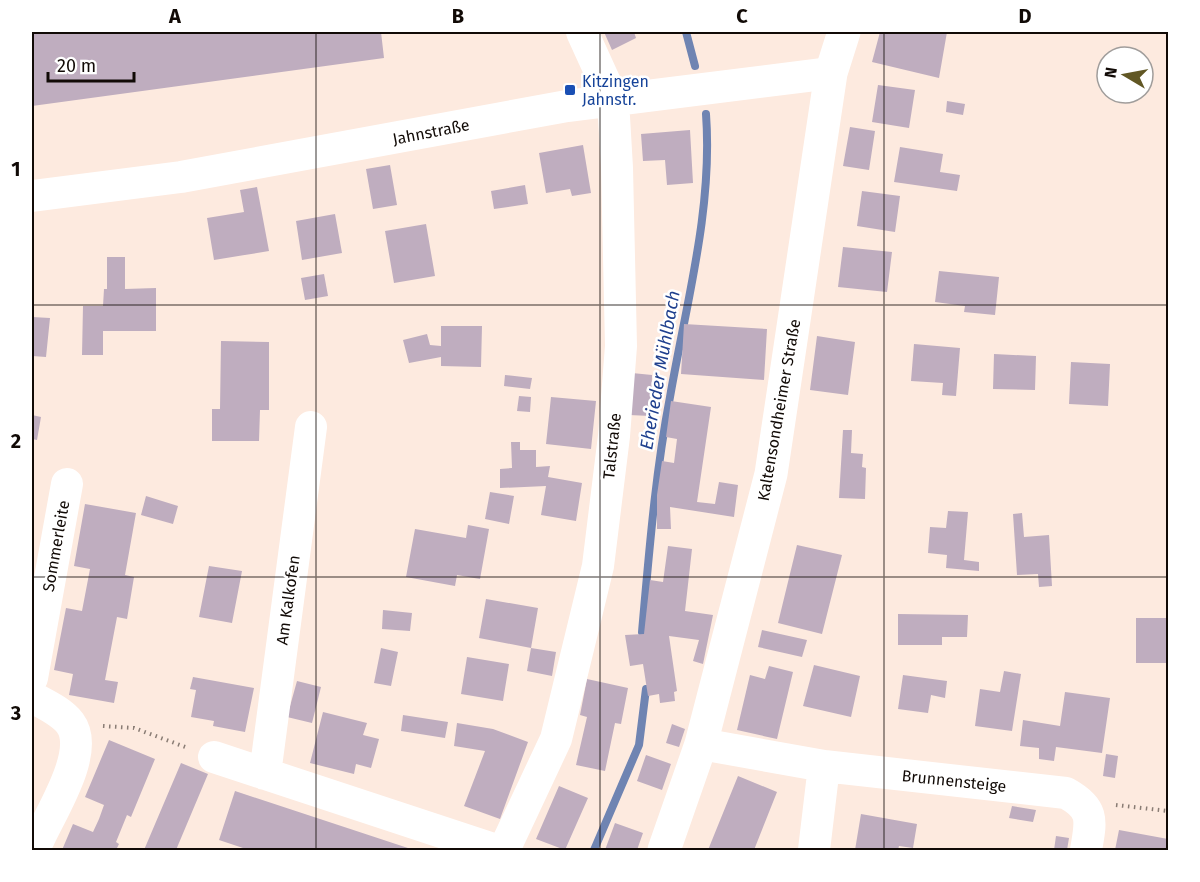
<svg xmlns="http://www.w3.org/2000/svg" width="1200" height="882" font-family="'Fira Sans',sans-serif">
  <rect width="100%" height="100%" fill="#fdeadf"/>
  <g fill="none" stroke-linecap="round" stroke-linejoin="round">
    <path stroke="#6f84b2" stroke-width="8" d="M686 32 695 66
      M642 632C649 554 655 475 670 397 686 304 713 209 706 114
      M594 850 639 745 646 689"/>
  </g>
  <path fill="#bfadbf" d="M32 32H381L384 58 32 106Z
    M604 32H634L636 38 612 50Z
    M880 32H947L939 78 872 62Z
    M878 85 915 90 909 128 872 122Z
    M947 101 965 104 963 115 946 112Z
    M850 127 875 131 869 170 843 166Z
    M690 130 693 183 667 185 665 160 643 161 641 134Z
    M583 145 591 193 572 196 570 189 546 193 539 153Z
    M900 147 943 154 940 172 960 175 957 191 894 182Z
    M390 165 397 205 373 209 366 169Z
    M525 185 528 204 494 209 491 191Z
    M257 187 269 251 214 260 207 218 244 212 240 190Z
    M862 191 900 196 895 232 857 226Z
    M335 214 342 253 302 260 296 221Z
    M426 224 435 276 394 283 385 231Z
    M843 247 892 252 887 292 838 287Z
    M107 257H125V289L156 288V331H103V355H82L83 306H103L104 289H107Z
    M939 271 999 277 995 315 964 312 965 306 935 302Z
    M324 274 328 296 305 300 301 278Z
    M32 317 50 318 46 357 32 356Z
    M684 324 767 329 764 380 681 374Z
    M441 326H482L481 367 441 366V357L409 363 403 340 427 334 430 345 441 346Z
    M817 336 855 342 848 395 810 390Z
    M221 341 269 342V410H260L259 441H212V409H220Z
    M914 344 960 348 956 396 942 395 943 383 911 381Z
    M994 354 1036 356 1035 390 993 389Z
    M1071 362 1110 364 1108 406 1069 404Z
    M632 373 652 375 651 416 629 415Z
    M505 375 532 378 530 389 504 386Z
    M519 396 531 397 530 412 517 411Z
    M551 397 596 401 591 449 546 444Z
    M671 401 711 407 697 502 715 504 719 482 738 485 734 517 670 507 671 529H657V495L662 461 674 463 677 439 666 437Z
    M32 415 41 417 37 440 32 439Z
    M843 430H852L851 453 863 454 862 467 866 468 865 499 839 498Z
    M511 442H520V450H536V467L550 466 548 477 582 483 576 521 541 515 546 486 500 488V469L512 468Z
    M490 492 514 496 509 524 485 519Z
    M146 496 178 506 173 524 141 515Z
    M85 504 136 513 125 575 134 577 127 619 117 617 105 680 118 682 114 703 69 695 73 674 54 670 66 608 82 611 90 569 74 566Z
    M948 511 968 512 964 560 979 562V571L946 568 947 555 928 553 930 527 946 528Z
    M1022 513 1024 537 1049 535 1052 586 1039 587 1038 574 1017 575 1013 514Z
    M468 525 489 529 480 579 457 575 455 586 406 577 415 529 466 538Z
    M797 545 842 555 822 634 778 623Z
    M668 546 692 549 685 611 713 615 703 664 693 661 699 640 669 636 677 691 674 692 675 701 660 703 659 694 648 696 643 664 630 666 625 635 644 634 650 580 663 582Z
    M209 566 242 571 232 623 199 617Z
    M486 599 538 608 531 648 479 638Z
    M383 610 412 613 410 631 382 629Z
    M898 614 968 615 967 637H942V645H898Z
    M1136 618H1168V663H1136Z
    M762 630 807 640 802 657 758 647Z
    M381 648 398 652 391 686 374 683Z
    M531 648 556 652 552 676 527 671Z
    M467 657 509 664 503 701 461 694Z
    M814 665 860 676 851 717 803 706Z
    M769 666 793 672 777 739 737 730 750 675 765 679Z
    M1004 671 1021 674 1012 731 975 726 980 689 1000 692Z
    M903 675 947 681 945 698 931 695 928 713 898 709Z
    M193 677 254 688 245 732 213 726 214 721 191 717 196 690 190 689Z
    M587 679 628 688 621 724 615 723 605 771 576 765 587 717 580 715Z
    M297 681 321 687 312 723 287 717Z
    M1065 692 1110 698 1102 753 1056 747 1054 761 1039 759V748L1020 746 1023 720 1060 726Z
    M323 712 367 723 363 735 379 739 371 768 356 764 354 774 310 763Z
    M403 715 448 722 445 738 401 731Z
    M457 723 493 729 528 742 500 819 464 806 485 751 454 746Z
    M672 724 685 729 679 747 666 743Z
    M109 740 155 759 131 817 127 815 116 842 119 844 116 850H62L73 824 93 832 99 819 104 805 85 797Z
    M1106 754 1118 756 1115 778 1103 776Z
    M646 755 671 764 662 790 637 781Z
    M181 763 208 774 176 850H144Z
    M738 776 777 792 754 850H708Z
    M559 786 588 798 565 850 536 839Z
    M235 791 414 850H249L219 840Z
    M1012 806 1036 810 1033 822 1009 818Z
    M861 814 917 824 913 848 899 846 898 850H855Z
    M615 823 643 833 637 850H605Z
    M1119 830 1168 839 1167 850 1153 848V850H1115Z
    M1056 836 1069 838 1067 850H1054Z"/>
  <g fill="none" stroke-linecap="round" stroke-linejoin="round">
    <path stroke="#897c74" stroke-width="4" stroke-dasharray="1.5 4.5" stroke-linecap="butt" d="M103 726 134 728 188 748
      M1116 805 1168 811"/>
    <path stroke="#fff" stroke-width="32" d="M32 196 181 177 567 106 831 73
      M32 678 67 484
      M32 697C44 704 61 711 70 723 91 751 51 812 39 839
      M701 744 824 766 1066 793C1095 809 1091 821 1086 850
      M214 757 496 850
      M265 774 311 427
      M504 850 556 739 598 566 614 436 621 346 617 168 613 100 582 32
      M814 850 824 766"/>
    <path stroke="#fff" stroke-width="33" d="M664 850 701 744 771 474 831 73 844 32"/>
  </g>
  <path fill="none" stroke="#110a06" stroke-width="1.5" stroke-opacity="0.55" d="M316 32V850M600 32V850M884 32V850M32 305H1168M32 577H1168"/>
  <rect fill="#1a4fb4" stroke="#fff" stroke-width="2" x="564" y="84" width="12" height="12" rx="3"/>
  <g text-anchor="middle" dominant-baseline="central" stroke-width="5" stroke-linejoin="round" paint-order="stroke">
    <g font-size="16" fill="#164399" stroke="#fff" text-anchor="start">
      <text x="582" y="81">Kitzingen<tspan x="582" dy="18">Jahnstr.</tspan></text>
    </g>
    <g font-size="16" fill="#110a06" stroke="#fff">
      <text transform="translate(431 132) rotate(-11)">Jahnstraße</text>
      <text transform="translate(779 410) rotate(-80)">Kaltensondheimer Straße</text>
      <text transform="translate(612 446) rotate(-84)">Talstraße</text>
      <text transform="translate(56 546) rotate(-80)">Sommerleite</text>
      <text transform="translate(288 600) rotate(-82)">Am Kalkofen</text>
      <text transform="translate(954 781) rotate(6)">Brunnensteige</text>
    </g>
    <g font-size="18" font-style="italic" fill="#20408e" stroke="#fff">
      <text transform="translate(660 370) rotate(-80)">Eherieder Mühlbach</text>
    </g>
  </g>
  <rect width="1200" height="882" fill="none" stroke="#ffffff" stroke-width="66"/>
  <g transform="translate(1125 75) rotate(280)"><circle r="28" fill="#ffffff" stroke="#a09d9b" stroke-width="1.5"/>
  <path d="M0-4.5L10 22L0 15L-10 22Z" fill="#615724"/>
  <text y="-9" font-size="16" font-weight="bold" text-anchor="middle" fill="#110a06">N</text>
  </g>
  <path d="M48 72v9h86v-9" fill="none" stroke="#110a06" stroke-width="3"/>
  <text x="57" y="72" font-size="18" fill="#110a06" stroke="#ffffff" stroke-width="4.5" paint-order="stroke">20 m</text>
  <rect x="33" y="33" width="1134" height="816" fill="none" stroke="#110a06" stroke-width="2"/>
  <g font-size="20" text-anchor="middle" font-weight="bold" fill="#110a06">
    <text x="175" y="23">A</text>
    <text x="458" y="23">B</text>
    <text x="742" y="23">C</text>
    <text x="1025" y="23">D</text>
    <text x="16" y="176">1</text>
    <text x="16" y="448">2</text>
    <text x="16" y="720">3</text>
  </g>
</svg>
